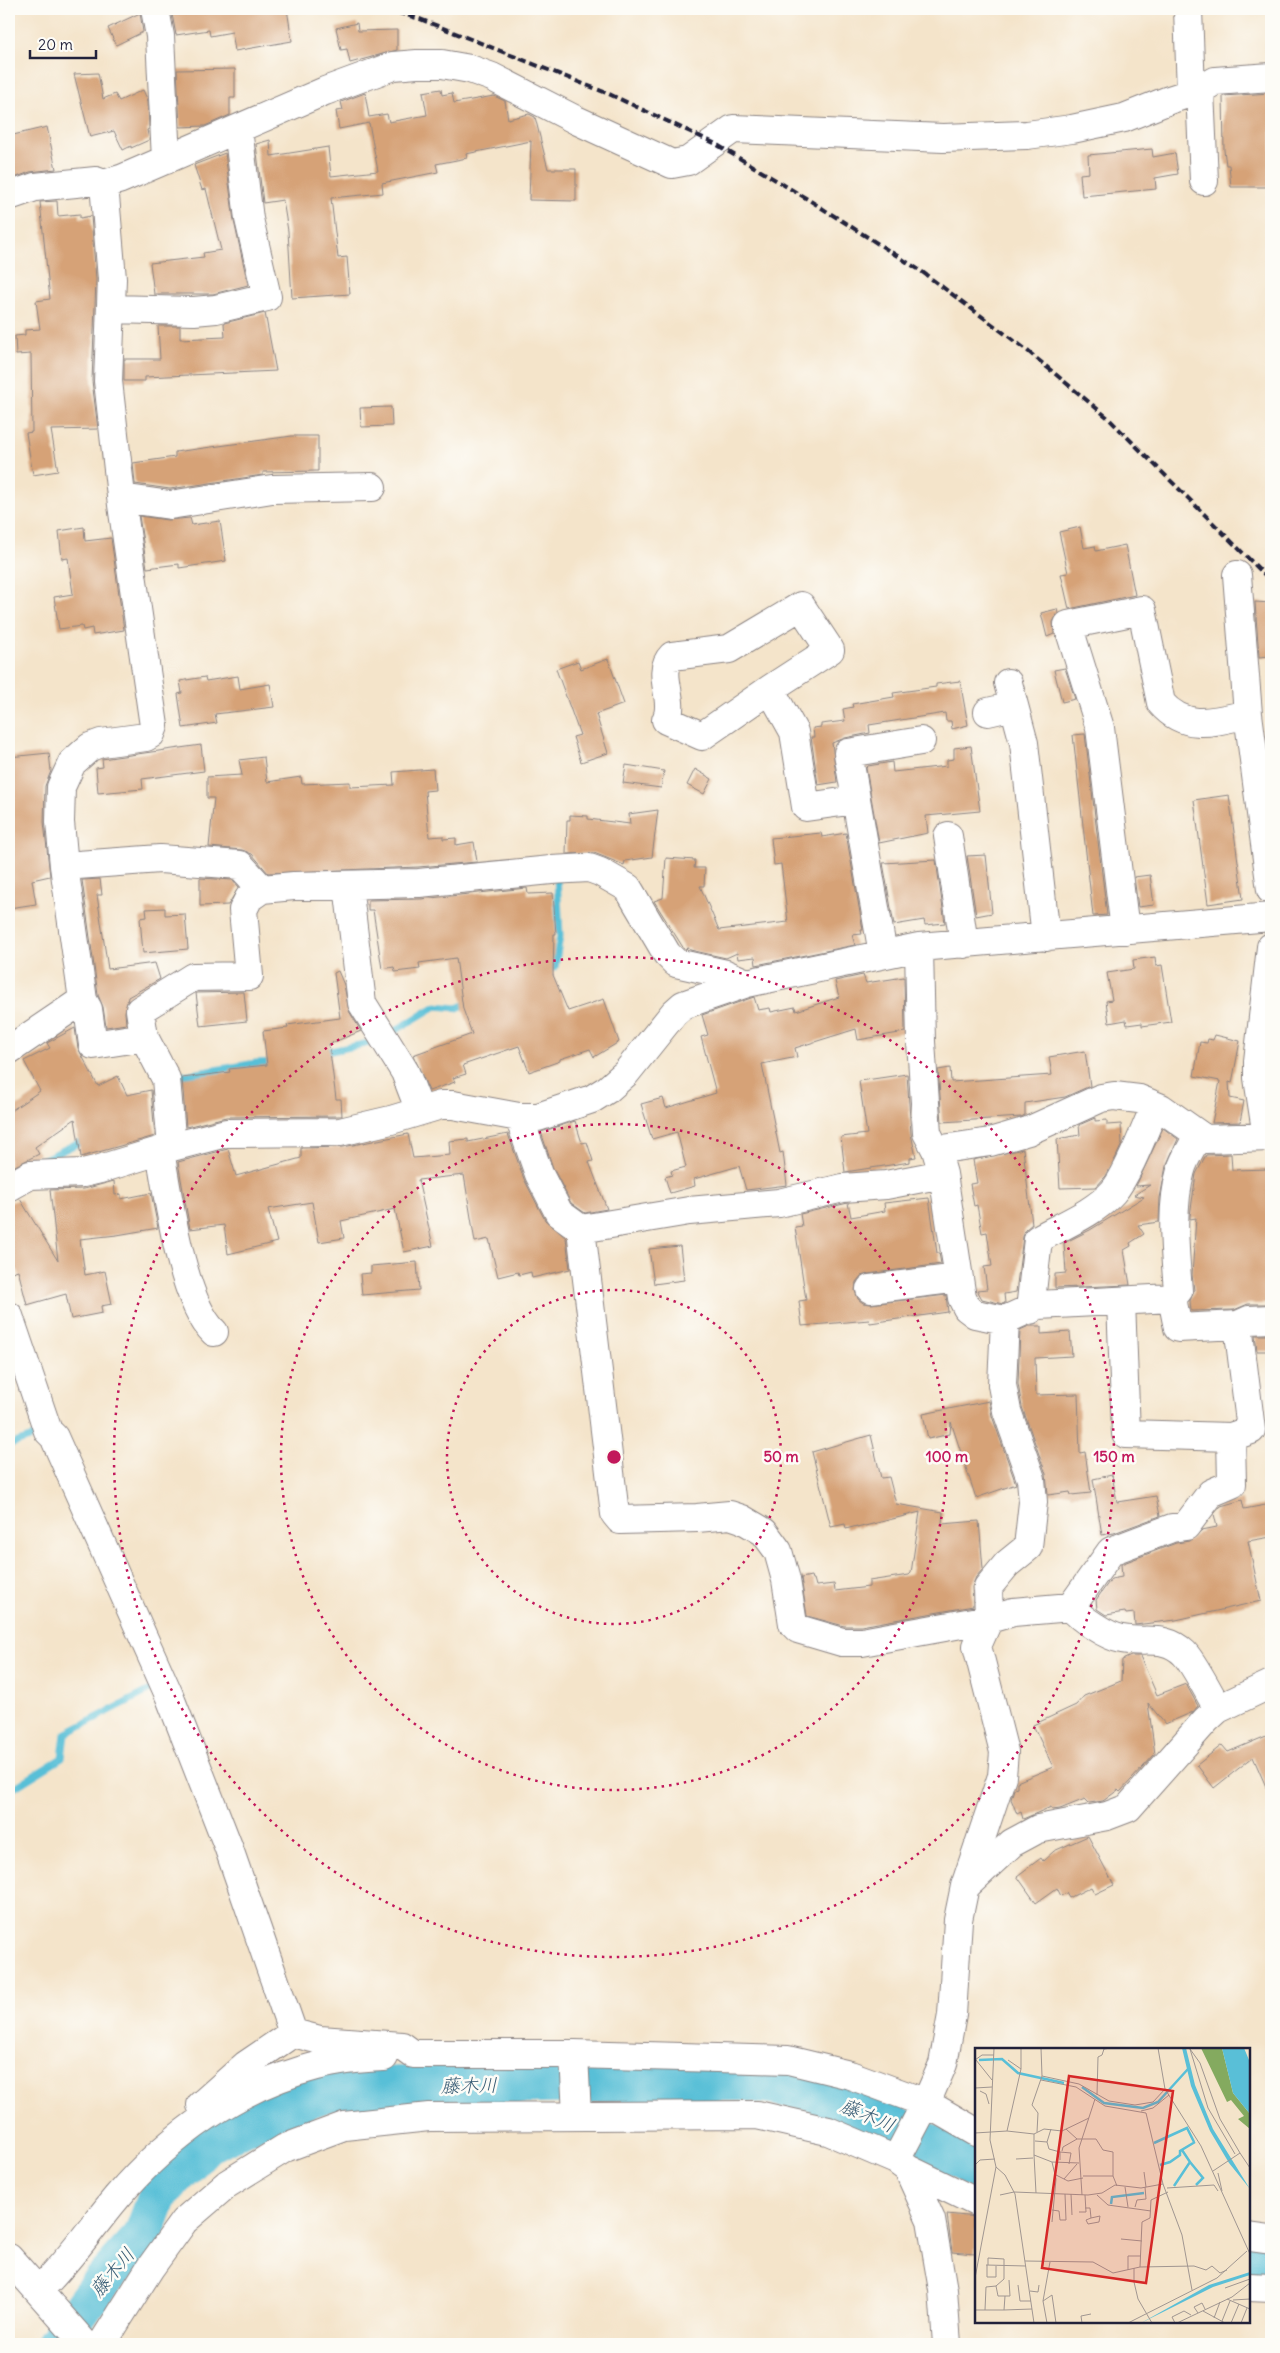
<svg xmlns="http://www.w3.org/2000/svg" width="1280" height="2353" font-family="Delius,'Klee One',sans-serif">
  <rect width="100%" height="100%" fill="#fdfcf7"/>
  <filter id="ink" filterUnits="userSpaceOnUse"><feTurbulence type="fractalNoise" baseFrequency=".02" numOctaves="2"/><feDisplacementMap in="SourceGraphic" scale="10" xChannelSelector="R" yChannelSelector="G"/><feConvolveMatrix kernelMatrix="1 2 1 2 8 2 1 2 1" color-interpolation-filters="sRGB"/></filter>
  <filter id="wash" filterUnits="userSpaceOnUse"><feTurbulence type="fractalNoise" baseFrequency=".0096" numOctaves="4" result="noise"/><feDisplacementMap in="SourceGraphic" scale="20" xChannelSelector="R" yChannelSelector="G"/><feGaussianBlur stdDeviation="1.12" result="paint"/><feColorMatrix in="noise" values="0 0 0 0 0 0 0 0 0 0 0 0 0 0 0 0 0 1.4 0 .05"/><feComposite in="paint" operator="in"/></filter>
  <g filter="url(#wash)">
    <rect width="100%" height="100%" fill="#f4e4ca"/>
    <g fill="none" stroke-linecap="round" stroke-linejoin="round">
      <path stroke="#59bfd7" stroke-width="7" d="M545 971 555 967 560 936 557 876
        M388 1035 436 1006 457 1008 470 1002
        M321 1053 379 1041
        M174 1077 256 1063 276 1062
        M34 1164 80 1142 88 1141
        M9 1445 39 1435 37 1430
        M9 1791 62 1758 65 1734 158 1686"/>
      <path stroke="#59bfd7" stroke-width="40" d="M1249 2260 1271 2261
        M56 2344 99 2285 143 2236 158 2195 206 2144 285 2106 331 2091 399 2086 747 2081 813 2092 894 2124 976 2169"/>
    </g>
    <g id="blocks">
      <path fill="#d6a277" d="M171 9H287L292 41 235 51 232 32 210 36 209 30 176 35Z
        M140 13 143 32 116 45 108 28Z
        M357 23 358 31 397 30V50L350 63 347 49 341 50 336 28Z
        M235 69V98H230V115L205 126 180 127 177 70Z
        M98 73 103 99 115 94 119 101 143 90 148 101 149 129 147 130 149 140 131 148V146L123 150 114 131 90 137 74 74Z
        M441 89 442 95 452 93 454 103 494 96 505 101 508 119 529 114 535 117 548 169H576V201L529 200 531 141 466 154 467 158 436 164 438 172 382 183 383 193 331 198 338 258 347 257 350 294 292 298 288 231 283 200 263 203 256 144 270 140 271 156 328 147 331 176 378 171 369 123 339 129 336 111 343 110 341 102 365 93 369 117 387 114 389 122 427 115 423 92Z
        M1271 93V187H1231L1229 165H1226L1224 150 1223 96Z
        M47 127 56 169 30 172 9 180V136Z
        M1152 149 1153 157 1175 153 1178 174 1155 178 1156 189 1082 196 1080 174 1089 173 1088 155Z
        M225 153 234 221 248 285 213 294H154L150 263 204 257 203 253 221 250 206 189 202 190 194 165Z
        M57 201 58 216 80 214V218L91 216 96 279 92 381 98 429 51 430 58 471 33 475 26 433 32 432 31 354 16 355 15 336 25 335V330L40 329 36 301 50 299 40 202Z
        M265 313 276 371 145 377V381H124V359H160L158 326H180V339L225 337 224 323Z
        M391 407 392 426 361 427 360 408Z
        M292 436H318V471L263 472V475L170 489 135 484 133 463 175 457V452Z
        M139 516 168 520 190 518 192 525 220 521 226 561 179 568V564L147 568Z
        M84 527 85 541 111 538 124 630 93 635 92 628 83 630 82 626 59 629 54 597 73 594 68 558 62 559 59 531Z
        M1080 527 1084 548 1095 546 1096 551 1125 545 1135 595 1069 609 1061 574 1068 573 1059 532Z
        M1255 602 1271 603V656L1259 657Z
        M1057 609 1058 613 1053 622 1054 634 1047 637 1041 613Z
        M608 659 624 704 596 714 608 753 581 762 573 737 580 735 556 669 578 661 581 669Z
        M1065 668 1075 699 1062 702 1054 670Z
        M238 676 240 689 270 684 274 707 215 714 217 723 183 728 178 694 182 693 180 681 205 677 206 681Z
        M960 681 968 725 952 729 951 721H946L945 713 869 725 870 733 845 738 832 743 837 782 818 785 811 737H814L813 728 821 727V724L845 721 843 709 853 707 852 704 894 697 893 693 936 687V684Z
        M1085 734 1107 915 1093 916 1073 735Z
        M201 745 204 771 142 779 143 789 98 793 96 768 103 767 102 759Z
        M971 746 980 811 926 816 928 833 879 843 866 768 868 766 892 762 893 772 947 766V760L954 759V748Z
        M49 753 51 771 45 786 44 822 50 876 32 880 36 904 9 908V757Z
        M264 757 267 782 301 777 302 784 350 782V787L394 785 393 772 433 769 435 790 425 791 429 837 443 836V839L456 838V845L474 842 477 862 418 867 268 873 252 854 242 850 209 847 214 798H207V777L242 775 239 760Z
        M626 765 664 771 661 788 623 783Z
        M695 769 712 779 704 794 687 785Z
        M1229 795 1243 899 1208 904 1194 800Z
        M658 810 652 857 625 861 624 865 594 853 566 854 567 820H570V815L588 816V819L630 824 629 814Z
        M821 833 822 837 846 833 863 930H861L862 934 852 935 855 945 756 965 755 957 738 959 737 953 726 958 690 950 689 948 684 949 654 901 663 898 666 858 695 860 694 868H705L704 886H700L719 930 788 922 781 864 774 865 771 838Z
        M986 855 992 913 976 916 967 856Z
        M936 860 945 923 925 925 924 920 894 925 883 863Z
        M1150 875 1154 905 1138 907 1134 877Z
        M200 878 233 880 239 887 228 905 200 906Z
        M100 879 102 895H97L108 969 155 963 160 979 128 997 125 1012 126 1024 106 1027 103 1007 98 995 82 880Z
        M527 888 528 894 553 893 556 934H554L553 975 568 1011 604 999 619 1042 594 1057 590 1049 560 1059V1061L529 1072 519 1046 463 1065 466 1074 453 1078 455 1082 429 1091 413 1055 472 1034 463 1009 456 958 419 963 420 969 395 972 394 967 382 969 373 910H368V900L421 899Z
        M165 908V915L185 914 188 949 143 953 140 918 147 917 146 909Z
        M1155 957 1156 966 1162 965 1171 1022 1142 1026V1023L1127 1025 1126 1020 1109 1023 1106 1001 1112 1000 1107 973 1134 969 1133 960Z
        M338 971 344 985 349 1011 361 1031 329 1044 336 1099H341L342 1116 226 1117 186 1127 182 1078 230 1072 229 1069 267 1065 263 1031 288 1028 287 1025 340 1018 334 973Z
        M863 975 866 983 904 977 905 1032 858 1040 856 1029 795 1048 797 1057 762 1064 780 1153 783 1152 787 1185 746 1190 739 1166 694 1179 695 1186 670 1193 665 1177 672 1175 671 1171 686 1167 677 1132 652 1139 641 1104 663 1098 666 1108 716 1093 701 1037 708 1035 702 1015 754 997 758 1010 770 1008 771 1012 795 1007 796 1011 839 997 835 981Z
        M244 992 247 1021 200 1026 196 993Z
        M75 1028 78 1048 98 1086 118 1076 127 1095 151 1090 155 1136 81 1157 75 1119 35 1147 39 1154 9 1169V1112L40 1091 24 1061 50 1048 47 1043Z
        M1215 1035 1240 1041 1232 1083 1229 1082 1230 1098 1244 1101 1240 1122 1212 1123 1220 1081 1194 1076 1200 1042 1207 1043 1208 1039 1213 1040Z
        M1085 1051 1090 1086 1065 1097 1025 1103V1115L1021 1117 942 1122 938 1070 950 1068 951 1082 1052 1075 1049 1057Z
        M907 1074 911 1134 916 1157 910 1158V1162L845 1172 841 1137 867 1134 859 1081Z
        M1095 1118V1121L1107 1120V1125L1121 1124 1122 1144 1116 1157 1106 1176 1096 1187 1060 1188 1057 1139 1080 1135 1079 1125Z
        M575 1121 582 1143 587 1142 593 1161 589 1162 607 1209 585 1213 571 1203 553 1168 541 1132Z
        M1163 1128 1178 1139 1166 1166 1160 1198 1159 1222 1138 1225 1144 1234 1130 1243 1131 1246 1124 1250 1130 1285 1055 1288V1274L1066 1273 1064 1243 1090 1230 1144 1197 1134 1195 1150 1185 1136 1186Z
        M408 1134 413 1158 450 1155 449 1141 468 1139V1142L508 1134 524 1179 545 1220 566 1238 570 1269 532 1278 531 1272 519 1275 518 1272 498 1277 489 1239 475 1242 464 1175 418 1180 433 1246 404 1252 395 1209 341 1221 344 1238 319 1242 312 1202 268 1209 277 1242 228 1254 224 1225 190 1229 178 1162 228 1149 236 1176 301 1158V1148L343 1147Z
        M1023 1149 1032 1224 1025 1230 1023 1237 1016 1292 1004 1294 1005 1303 1003 1304 982 1299 977 1290 987 1289 984 1267 992 1266 987 1232 982 1233 977 1205 974 1206 970 1184 977 1183 973 1160Z
        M1231 1154 1232 1170 1271 1169V1304H1248L1234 1310 1191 1311 1190 1301 1194 1290 1192 1275 1196 1218 1190 1219V1216L1196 1174 1206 1155Z
        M114 1181 115 1195 121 1194V1199L151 1193 158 1228 117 1235 80 1239 85 1275 105 1271 112 1304 101 1306 102 1313 71 1319 66 1294 27 1305 18 1270 9 1273V1203L20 1199 58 1261 50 1190 84 1189Z
        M929 1198 937 1253H939L941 1264 868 1274 861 1276 856 1282 855 1291 858 1299 863 1303 871 1304 946 1295 948 1312 870 1323 869 1320 802 1326 799 1301 806 1300 795 1227 802 1226 800 1214 848 1203 851 1217 885 1211 884 1203Z
        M680 1246 684 1280 654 1284 649 1249Z
        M417 1262 419 1290 362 1295 360 1274 371 1273V1266Z
        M1029 1326H1041V1334L1070 1332 1072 1356 1035 1358 1036 1395 1078 1394 1080 1453 1085 1452 1091 1493 1071 1495 1070 1492 1048 1495 1046 1474 1022 1407 1018 1384 1020 1330Z
        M1255 1335H1271V1351H1257Z
        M989 1401 992 1416 1016 1484 976 1498 951 1422 950 1434 928 1439 923 1414Z
        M871 1435 881 1478 889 1477 896 1504 943 1512 942 1524 979 1521 983 1569 976 1577 972 1587 973 1606 861 1626H844L807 1616 801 1578 811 1576 812 1579H814L816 1586 834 1584 835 1591 869 1587V1581L909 1575 911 1573 920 1512 857 1528V1526L846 1529 845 1524 831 1527 812 1452Z
        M1112 1475 1117 1502 1156 1496 1160 1516 1114 1533 1102 1535 1093 1479Z
        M1242 1500 1244 1509 1271 1504V1537L1248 1541 1261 1601 1176 1620 1135 1625 1134 1613 1126 1614 1125 1612 1106 1615 1097 1609 1096 1600 1111 1579 1122 1577 1121 1564 1176 1543 1189 1541 1202 1530 1217 1527 1214 1514 1221 1506Z
        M1131 1656H1140L1157 1695 1186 1684 1198 1706 1193 1712 1165 1724 1148 1703 1155 1754 1120 1792 1118 1790 1103 1801 1089 1803 1085 1799 1060 1809 1052 1810 1051 1807 1023 1819 1021 1812 1017 1814 1011 1799 1014 1789 1017 1788V1782L1053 1767 1033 1725 1076 1705 1084 1696 1121 1681 1122 1660Z
        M1271 1734V1798L1253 1757 1214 1788 1197 1765 1222 1745 1228 1752Z
        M1088 1836 1114 1885 1095 1894 1091 1887 1069 1898 1066 1893 1061 1896 1057 1888 1036 1903 1017 1876 1041 1858 1043 1861 1054 1851Z
        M947 2214 976 2217 975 2254 952 2252Z"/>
    </g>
  </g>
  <g filter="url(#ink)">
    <use href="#blocks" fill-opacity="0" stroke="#8b8382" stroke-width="1"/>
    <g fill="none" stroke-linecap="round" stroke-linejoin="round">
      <defs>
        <path id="minor" d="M155 9 160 36 166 160
          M1188 9 1191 92
          M1200 90 1204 181
          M9 196 35 187 96 181 104 184 121 179 325 91 393 66 417 64H442L470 69 492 77 576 120 672 164 688 161 733 129 943 138 1027 135 1072 129 1124 118 1169 100 1200 90 1215 81 1271 77
          M111 309 194 311 216 309 267 297 249 219 238 129
          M121 498 170 505 272 489 372 487
          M1237 575 1248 714 1271 890
          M1008 683 1024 743 1046 937
          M770 689 830 650 801 606 729 649 672 656C655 673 677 701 666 720L702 736 770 689 794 732 806 807 856 800
          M988 712 1014 706
          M948 836 964 944
          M64 866 160 859 240 865 262 889 294 886 419 883 551 870 589 868 600 872 628 888 667 954 676 963 726 974 747 983
          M348 885 362 1003 405 1072 420 1111
          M1125 930 1100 728 1068 625 1142 610 1161 703C1186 732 1216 721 1248 714
          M919 947 921 1042 927 1133 936 1150 943 1174 962 1298 967 1308 975 1314 1005 1320 1038 1305 1172 1298 1178 1328 1238 1325 1249 1320 1271 1319
          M883 954 848 753 921 741
          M83 1000 88 1009 93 1045 144 1037
          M9 1050 83 1000 64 866 60 822 61 787 72 763 90 747 101 743 146 737 151 734 154 726 122 505 108 381 112 279 104 184
          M519 1117 539 1174 559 1213 581 1229 689 1211 779 1203 843 1188 886 1185 943 1174
          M1267 1137 1258 1078V1061L1271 947
          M172 1147 166 1079 144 1037 140 1010 193 977 249 976 243 910 249 898 262 889
          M936 1150 990 1142 1028 1131 1101 1098 1114 1096 1139 1099 1161 1108 1205 1139 1271 1137
          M160 1151C168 1196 182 1302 214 1332
          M9 1187 30 1175 83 1173 100 1169 172 1147 226 1133 340 1132 391 1120 441 1105H453L519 1117H538L592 1099 608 1089 626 1073 674 1013 683 1005 747 983 919 947 1271 917
          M581 1229 615 1514 620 1520 697 1518 730 1515 742 1519 764 1532 778 1551 786 1580 793 1624 798 1629 842 1642H862L989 1619 1013 1612 1071 1607C1081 1619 1106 1636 1122 1639 1145 1644 1164 1634 1184 1653 1193 1662 1211 1696 1218 1709
          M870 1289 959 1278
          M1172 1298 1178 1291C1175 1251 1170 1209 1181 1170 1184 1158 1193 1147 1198 1135
          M1121 1301 1126 1434 1231 1437 1251 1430 1238 1325
          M1030 1310 1038 1239C1063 1225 1094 1213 1113 1192 1128 1175 1145 1129 1155 1106
          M9 1316 48 1431 54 1437 169 1695 228 1846 293 2033 320 2040 402 2046 413 2054H574L788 2060 850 2075 926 2103 976 2132
          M1071 1607 1111 1551 1172 1528 1186 1526 1211 1493 1232 1484 1231 1437
          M968 1884 1012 1843 1038 1829 1107 1816 1128 1808 1206 1720 1218 1709 1271 1684
          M574 2054 577 2116
          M201 2105 246 2065 293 2033
          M896 2160 926 2103 943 2064 952 2015 958 1920 965 1886 1002 1776 1004 1752 977 1646 989 1619 988 1587 1007 1564 1028 1547 1033 1502 1031 1479 1007 1411 1002 1385 1005 1320
          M908 2169 931 2220 943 2290 947 2344
          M1249 2237 1271 2240
          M9 2258 85 2344
          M1249 2287 1271 2288
          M39 2290C68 2262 91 2228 117 2197 169 2136 238 2086 317 2066 338 2060 362 2058 384 2057
          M102 2344 150 2268 184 2221 227 2184 285 2148 344 2126 429 2117 757 2115 828 2131 896 2160 908 2169 976 2202"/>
      </defs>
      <use href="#minor" stroke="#8b8382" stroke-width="30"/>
      <use href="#minor" stroke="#fff" stroke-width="28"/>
      <path stroke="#22223b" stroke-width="4" stroke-dasharray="8 4" stroke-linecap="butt" d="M385 9 420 19 609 94 714 143 809 200 921 271 1024 348 1107 417 1271 581"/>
    </g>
  </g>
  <g fill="none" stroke="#c2185b" stroke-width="2.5" stroke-dasharray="2.5 5">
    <circle cx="614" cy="1457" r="167"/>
    <circle cx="614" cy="1457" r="333"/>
    <circle cx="614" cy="1457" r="500"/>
  </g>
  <g text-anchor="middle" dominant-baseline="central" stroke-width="5" stroke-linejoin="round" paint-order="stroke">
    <g font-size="19" font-style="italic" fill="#355972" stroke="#fdfcf7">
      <text transform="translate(469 2085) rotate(-1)">藤木川</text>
      <text transform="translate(868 2115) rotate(23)">藤木川</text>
      <text transform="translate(112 2272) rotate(-50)">藤木川</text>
    </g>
  </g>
  <g transform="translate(975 2048)">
    <rect width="275" height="275" fill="#f4e4ca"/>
    <path d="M226 0H247L258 45 275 66V81L263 71 269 68 256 52 252 54Z" fill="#84aa5f"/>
    <path d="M207 0H211L220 37 238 81 275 141 254 115 235 83 216 38ZM247 0H269L274 12 275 66 258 45ZM275 224V227L238 239 166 275 234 237Z" fill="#59bfd7"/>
    <path fill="none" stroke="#59bfd7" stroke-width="2.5" d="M4 12 27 11 43 25 89 35M107 39 129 55 168 60 183 54 213 21M179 95 212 80 219 94M215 114 228 130 221 137M185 117 195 114 205 107V103L220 94M199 138 215 114 207 102M136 156 137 149 169 145"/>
    <path fill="none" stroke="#a09691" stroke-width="1" d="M183 0 190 41 226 98 275 206M0 12 7 7H19M1 12 17 32M33 12 46 21V0M67 28 104 36 134 53 160 57 178 54 190 41M66 32 101 39 130 58 171 65 188 136 207 187 217 242M0 40 17 39M5 43 11 46 14 56M122 47 123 9 127 7 129 1 136 0M166 63 178 60 194 47M91 81 102 91H121L128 102 138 104V128M32 83 46 21M62 84 63 65 57 57 67 28 66 0M0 85 32 83 59 86 69 81 87 83 114 70M59 86V107L77 114 104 115M60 93 72 94 76 81M72 94 74 101 85 104M87 103 88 99 102 91M260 106 233 60 215 1 225 15 245 71 265 105M59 107 61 145M41 111 58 110M85 112V104L96 105 94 116M77 114 81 131 77 174M0 117 5 112 20 111M21 119 30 127 40 146 59 275M238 123 265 105 275 120M169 124 171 139M243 125 247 143M81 127 93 133 108 130M108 128H138L142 138M89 131 102 116M150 139 153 159M192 140 239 137 243 143M96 146 97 167M25 147 39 144 113 147 127 145 140 137 166 140 188 136M107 147 104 100 120 51M122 147 133 157 176 163M160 159 162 152 171 151 170 139M110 160H115L116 170 125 168 124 174 113 176 111 172 116 170M77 162 84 163 85 172H91L90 146M104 164H111L110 147M146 191 167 193M50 213 118 214 138 225 165 219 219 218 231 222 237 218 245 225 252 222M11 217 51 218M12 217V229H21V218M13 217V210L29 211V231L21 238M165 219 167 174 175 170 176 152 193 144M159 220V234L163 251 177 275M153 222V208H166M0 230 21 119 15 92 19 0M43 237 45 253H56M250 240 275 231M55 243 63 244 64 237M30 248H35L34 232M252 251 275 261M258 252 275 251M68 253 75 214M0 262H29L30 248H23L21 238 11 239 10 262M29 262 57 261M228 263 250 275M223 265 219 259 227 255 230 261M239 270 245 254M247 273 255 253M72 275 68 253 77 247 81 275M107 275 106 268 116 266M153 275 242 230 272 203M200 275 197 269 209 263 216 267M202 275 257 249 275 235M256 275 264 256M266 275 272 260"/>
    <path fill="#d62828" fill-opacity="0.15" stroke="#d62828" stroke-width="2.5" d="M94 28 198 43 171 235 67 220Z"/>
    <rect width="275" height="275" fill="none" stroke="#22223b" stroke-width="2.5"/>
  </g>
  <circle cx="614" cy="1457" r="8" fill="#c2185b" stroke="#fdfcf7" stroke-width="2.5"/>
  <g font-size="15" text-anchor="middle" font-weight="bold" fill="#c2185b" stroke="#fdfcf7" stroke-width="5" stroke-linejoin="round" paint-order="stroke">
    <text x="781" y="1462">50 m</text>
    <text x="947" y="1462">100 m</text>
    <text x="1114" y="1462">150 m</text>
  </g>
  <rect width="1280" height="2353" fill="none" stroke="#fdfcf7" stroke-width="30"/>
  <path d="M30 50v8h66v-8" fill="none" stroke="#22223b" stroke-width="2.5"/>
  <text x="38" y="50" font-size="15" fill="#22223b" stroke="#fdfcf7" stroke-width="4" paint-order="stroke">20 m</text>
</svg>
